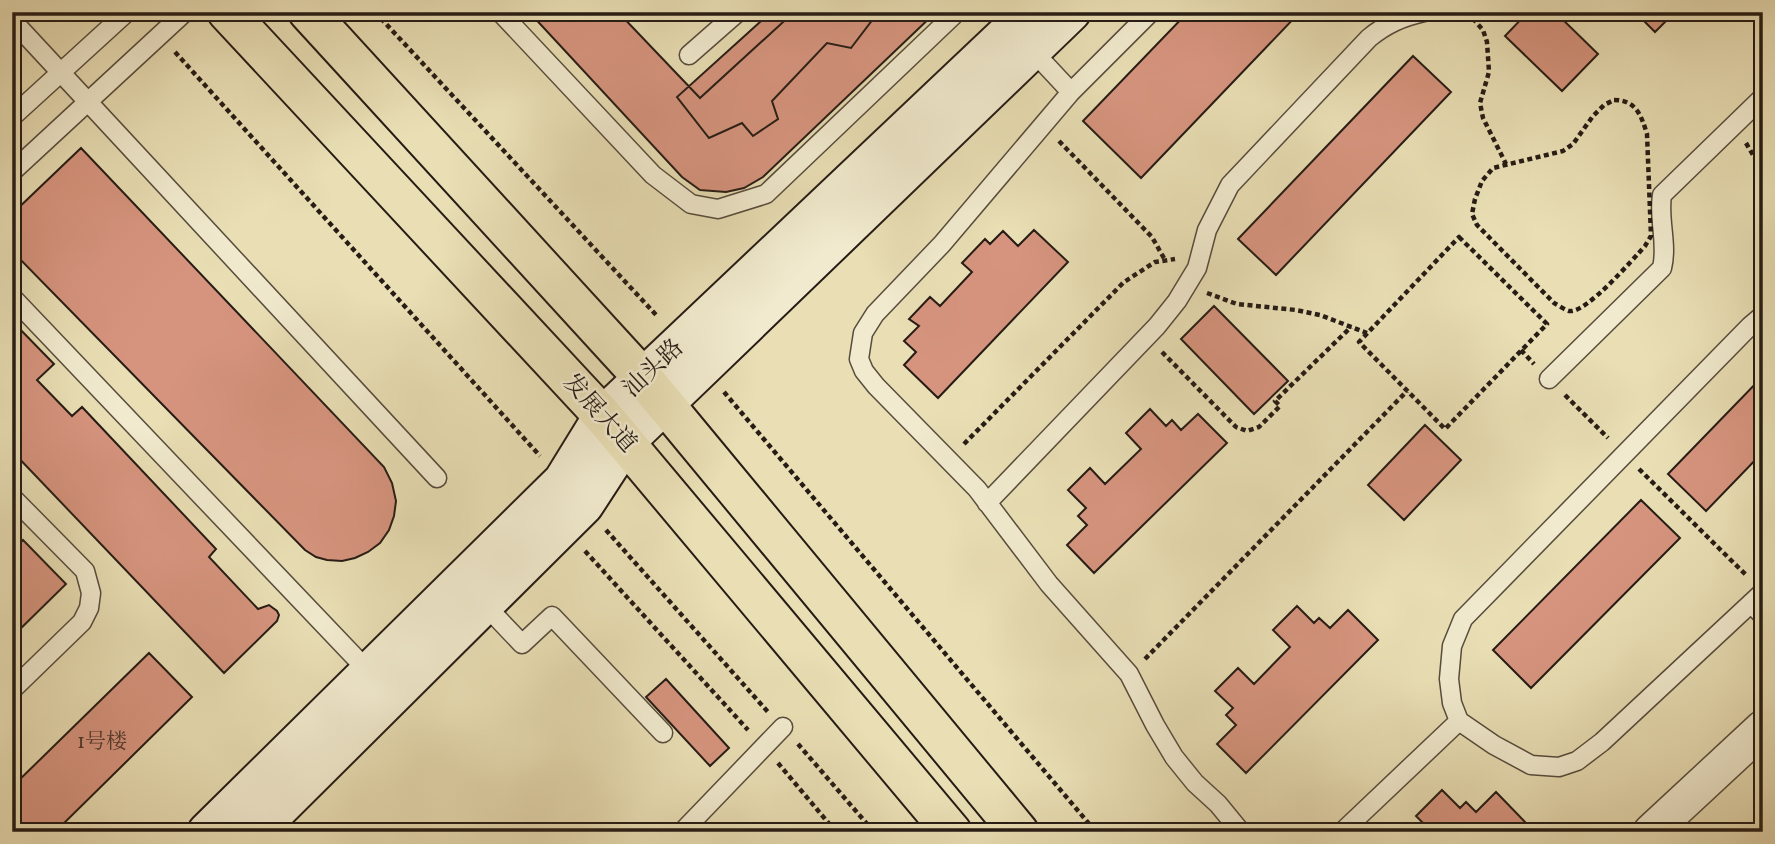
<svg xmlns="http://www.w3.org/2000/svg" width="1775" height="844" font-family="Vollkorn,'Noto Serif SC',serif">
  <rect width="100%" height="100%" fill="#e9deb4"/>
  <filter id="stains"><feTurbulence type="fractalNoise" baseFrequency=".00286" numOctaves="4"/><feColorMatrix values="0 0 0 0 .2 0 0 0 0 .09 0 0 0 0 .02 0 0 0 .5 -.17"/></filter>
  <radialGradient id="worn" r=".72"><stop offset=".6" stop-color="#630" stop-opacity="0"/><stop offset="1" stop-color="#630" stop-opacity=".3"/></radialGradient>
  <path fill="#d6947e" stroke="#261c15" stroke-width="2" d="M529 12H618L700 98 794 12H936L763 177 744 188 726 192 700 190 682 177Z
    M771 12H866L873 19 851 48 827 43 772 101 778 119 753 136 742 123 709 138 677 97Z
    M1188 12H1300L1141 178 1083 121Z
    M1528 12H1555L1598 54 1562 91 1505 36Z
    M1635 12H1675L1655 32Z
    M1413 56 1451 92 1276 275 1238 239Z
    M81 148 384 467 392 483 396 501 394 516 389 530 380 543 368 552 355 558 342 561 327 560 316 557 305 550 12 251V214Z
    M1034 230 1068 262 938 398 904 365 916 352 904 341 919 326 909 319 930 297 940 306 972 272 962 263 985 239 990 244 1003 231 1018 246Z
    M1214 306 1288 381 1254 414 1181 339Z
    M12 321 54 364 37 380 72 416 82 407 216 549 209 557 258 609 269 605 277 611 279 615 277 621 224 673 12 451Z
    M1763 376V452L1706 511 1668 474Z
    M1150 409 1166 426 1172 420 1181 430 1198 414 1227 443 1094 573 1067 545 1087 525 1078 516 1086 508 1068 490 1090 468 1105 484 1141 449 1126 433Z
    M1425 425 1461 460 1404 520 1368 485Z
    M1641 500 1680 538 1531 688 1493 650Z
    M23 540 66 584 12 637V550Z
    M1297 606 1314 623 1319 618 1330 628 1348 610 1378 640 1246 773 1217 744 1236 725 1226 715 1233 708 1215 691 1238 668 1254 684 1290 647 1273 630Z
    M149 653 192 697 55 832H12V787Z
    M666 679 729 748 710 766 646 697Z
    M1442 790 1460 808 1466 802 1476 812 1496 792 1527 824 1520 832H1432L1416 816Z"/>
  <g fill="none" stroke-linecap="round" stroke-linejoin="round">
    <defs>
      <path id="lane" d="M500 12 653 175 691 204 718 209 766 194 957 12
        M1151 12 1071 92 942 244 875 314 863 333 859 359 864 371 876 386 977 489 1049 584 1129 674 1155 725 1174 757 1195 783 1218 804 1241 832
        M12 20 437 478
        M1029 47 1071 92
        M689 55 738 12
        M12 117 127 12
        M12 172 185 12
        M12 297 369 672
        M1763 315 1750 326 1463 619 1452 646 1449 679 1452 703 1459 721 1494 745 1531 765 1559 767 1577 761 1602 742 1763 592
        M1549 379 1662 268C1668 244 1658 219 1662 195L1763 97
        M12 497 85 571 91 593 89 608 82 622 12 690
        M987 503 1157 326 1177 301 1197 268 1207 230 1230 185 1369 38C1386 24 1402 17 1424 12
        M1751 603 1763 616
        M484 604 522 644 552 616 663 733
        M682 832 783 727
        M1342 832 1459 721"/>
      <path id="street" d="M1651 832 1763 728"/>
      <path id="secondary" d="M207 832 563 481 603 416 1030 12
        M255 832 584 505 625 442 1071 12"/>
      <path id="primary" d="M227 12 603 416 952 832
        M308 12 644 379 1019 832"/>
    </defs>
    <use href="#lane" stroke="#574c3d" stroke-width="21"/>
    <use href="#street" stroke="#574c3d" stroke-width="38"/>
    <use href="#secondary" stroke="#261c15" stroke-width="42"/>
    <use href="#primary" stroke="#261c15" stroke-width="42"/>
    <path stroke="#261c15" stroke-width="4.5" stroke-dasharray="5 3.5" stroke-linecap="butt" d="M375 12 658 317
      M1467 12 1483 30 1487 42 1489 72 1480 103 1483 118 1506 164
      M175 52 540 456
      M1614 100C1636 100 1641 115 1647 134L1651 236 1645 246C1633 259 1586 314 1569 311 1565 310 1558 305 1554 303L1477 225 1472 214 1475 199 1482 181 1493 168 1563 151 1573 144 1593 116 1604 105Z
      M1059 141 1152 237 1165 260
      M1746 143 1763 172
      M1459 237 1547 324 1445 429 1359 342Z
      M1207 293 1237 304 1296 310 1320 315 1367 333
      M1521 350 1534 364
      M1162 352 1236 427 1247 431 1259 427 1280 406 1275 401 1351 327
      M724 392 1096 832
      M1565 395 1608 438
      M964 444 1124 282 1155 262 1175 259
      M1639 469 1747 576
      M606 530 768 712
      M585 551 748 730
      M1145 659 1407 391
      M798 744 874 832
      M778 763 836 832"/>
    <use href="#lane" stroke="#f1eace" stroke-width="18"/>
    <use href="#street" stroke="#f1eace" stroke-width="35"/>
    <use href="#secondary" stroke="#f1eace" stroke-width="38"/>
    <use href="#primary" stroke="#e9deb4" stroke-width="38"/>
  </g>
  <g text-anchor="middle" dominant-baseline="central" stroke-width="5" stroke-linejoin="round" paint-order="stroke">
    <g font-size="21" fill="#523a2f">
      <text x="102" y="742">1号楼</text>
    </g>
    <g font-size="24" fill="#261c15" stroke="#f1eace">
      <text transform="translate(654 369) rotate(-43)">汕头路</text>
      <text transform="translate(599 414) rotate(48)">发展大道</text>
    </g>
  </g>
  <rect width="1775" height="844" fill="none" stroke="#e9deb4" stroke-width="42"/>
  <rect x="14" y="14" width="1747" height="816" fill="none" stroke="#261c15" stroke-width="3.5"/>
  <rect x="21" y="21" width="1733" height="802" fill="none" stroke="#261c15" stroke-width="2"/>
  <rect width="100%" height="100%" filter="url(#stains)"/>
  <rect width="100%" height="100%" fill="url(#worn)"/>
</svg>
